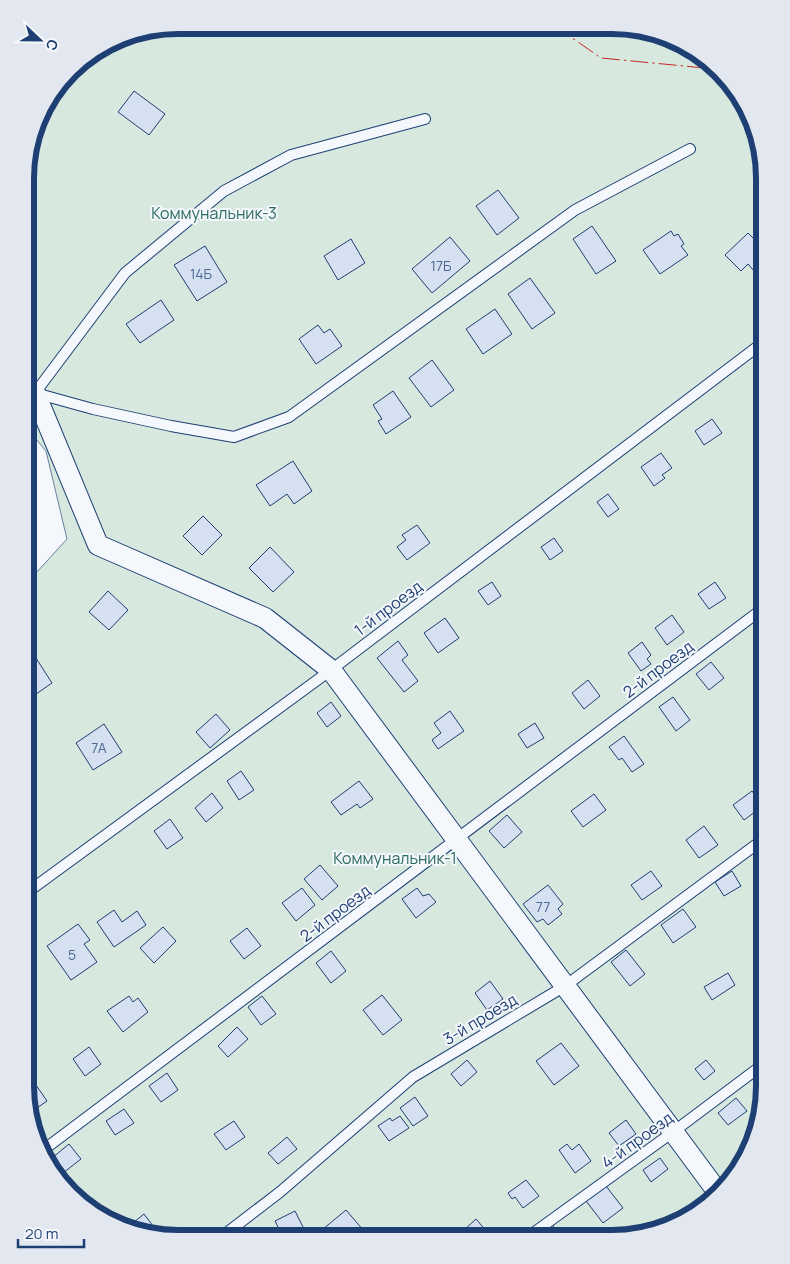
<svg xmlns="http://www.w3.org/2000/svg" width="790" height="1264" font-family="Manrope,sans-serif">
  <rect width="100%" height="100%" fill="#f4f7fb"/>
  <path fill="#d7e8df" stroke="#687fa3" d="M178 25 632 26 705 57 753 120 765 178V1096L753 1144 734 1179 670 1227 612 1239 159 1238 85 1207 37 1144 25 1086 26 584 67 539 46 451 26 427V159L41 110 77 63 120 37Z"/>
  <path fill="#d5e0f0" stroke="#1d3f73" d="M134 91 165 114 149 135 118 112Z
    M498 190 519 218 497 235 476 206Z
    M592 226 616 261 596 274 573 239Z
    M671 231 674 236 678 234 684 244 681 246 688 255 660 274 643 250Z
    M748 233 765 250V260L754 271 748 264 741 271 725 255Z
    M450 237 470 261 432 293 412 269Z
    M351 239 365 263 338 280 324 256Z
    M205 246 227 282 197 301 174 265Z
    M530 278 555 313 532 329 508 294Z
    M161 300 174 320 140 343 126 324Z
    M495 309 512 334 483 354 466 329Z
    M318 325 324 333 330 329 342 346 316 364 299 339Z
    M432 360 454 390 431 407 409 378Z
    M393 391 411 417 386 434 378 421 382 419 373 405Z
    M26 418 33 421 26 441Z
    M712 419 722 433 704 445 695 431Z
    M765 449V470L754 458Z
    M661 453 672 468 662 475 665 478 654 486 641 467Z
    M293 461 312 491 294 504 287 494 270 506 256 485Z
    M608 494 619 509 608 517 597 502Z
    M203 516 222 535 202 555 183 536Z
    M417 525 430 543 407 560 397 547 406 540 402 535Z
    M554 538 563 551 550 560 541 547Z
    M270 547 294 572 273 592 249 568Z
    M492 582 501 596 488 605 478 591Z
    M715 582 726 598 709 609 698 594Z
    M108 591 128 610 109 630 89 612Z
    M672 615 684 632 667 645 655 628Z
    M445 618 459 638 438 653 424 633Z
    M765 624V641L757 629Z
    M398 641 408 655 402 660 418 681 404 692 377 658Z
    M642 642 651 655 647 659 651 664 641 671 628 653Z
    M34 655 52 683 26 701V660Z
    M711 662 724 678 709 690 696 674Z
    M588 680 600 696 584 709 572 693Z
    M673 697 690 720 676 731 659 707Z
    M331 702 341 716 327 727 317 713Z
    M450 711 464 731 438 749 432 740 441 733 434 723Z
    M216 714 230 730 210 748 196 732Z
    M535 723 544 738 527 748 518 734Z
    M104 724 122 752 93 770 76 743Z
    M624 736 644 764 632 772 622 758 619 760 609 747Z
    M241 771 254 790 239 800 227 781Z
    M359 781 373 799 360 808 357 804 341 815 331 802Z
    M752 791 763 806 744 820 733 805Z
    M212 793 223 808 206 822 195 808Z
    M594 794 606 810 583 827 571 811Z
    M507 815 522 832 504 848 489 831Z
    M170 819 183 838 167 849 154 831Z
    M704 826 718 845 699 858 686 840Z
    M25 864 31 872 25 876Z
    M320 865 338 886 322 900 304 879Z
    M651 871 662 886 642 900 631 885Z
    M732 871 741 886 724 896 715 882Z
    M548 885 563 904 558 909 562 914 548 925 543 919 537 922 523 904Z
    M302 888 315 905 296 921 282 903Z
    M417 888 423 896 429 894 436 902 416 918 402 899Z
    M683 909 696 927 673 943 661 925Z
    M114 910 122 922 137 911 146 925 114 947 97 922Z
    M78 924 90 940 84 944 97 962 71 980 47 946Z
    M163 927 176 941 154 963 140 948Z
    M247 928 261 946 244 959 230 941Z
    M626 950 645 974 630 986 611 962Z
    M331 951 346 971 331 983 316 963Z
    M728 973 735 985 712 1000 704 987Z
    M490 981 503 999 487 1010 475 993Z
    M382 995 402 1020 383 1035 363 1010Z
    M129 996 133 1002 138 998 148 1012 123 1032 107 1011Z
    M262 996 276 1014 261 1025 248 1007Z
    M237 1027 248 1039 228 1057 218 1046Z
    M561 1043 579 1066 554 1085 536 1061Z
    M89 1047 101 1064 85 1076 73 1059Z
    M467 1060 477 1072 461 1086 451 1074Z
    M706 1060 715 1071 704 1080 695 1069Z
    M167 1073 178 1090 161 1102 149 1086Z
    M36 1085 47 1101 31 1112 26 1092Z
    M415 1097 428 1116 413 1126 400 1108Z
    M736 1098 747 1111 728 1125 718 1113Z
    M124 1109 134 1123 115 1135 106 1121Z
    M400 1116 409 1128 389 1141 378 1126 390 1118 392 1121Z
    M626 1120 636 1134 619 1146 609 1133Z
    M234 1121 245 1137 226 1150 214 1134Z
    M287 1137 297 1149 278 1164 268 1153Z
    M69 1144 81 1159 63 1173 52 1158Z
    M567 1144 572 1150 579 1144 591 1161 575 1173 559 1150Z
    M660 1158 668 1169 651 1182 643 1170Z
    M526 1180 539 1196 523 1208 515 1197 512 1199 508 1193Z
    M606 1186 623 1208 603 1223 586 1201Z
    M346 1210 364 1231 355 1238H330L323 1229Z
    M295 1211 303 1227 283 1237 275 1221Z
    M144 1214 159 1234 156 1237 129 1226Z
    M476 1219 488 1233 481 1239H469L463 1231Z
    M551 1223 560 1236 555 1239H540L536 1233Z"/>
  <g fill="none" stroke-linecap="round" stroke-linejoin="round">
    <defs>
      <path id="service" d="M425 119 291 155 224 191 125 273 35 393 93 409 171 426 234 437 289 417 575 210 690 149
        M25 894 331 670 765 341
        M42 1151 765 607
        M220 1238 280 1192 413 1077 565 986 765 838
        M525 1239 673 1132 765 1063"/>
      <path id="minor" d="M26 391 35 393 98 545 265 618 331 670 717 1191"/>
    </defs>
    <use href="#service" stroke="#1d3f73" stroke-width="12"/>
    <use href="#minor" stroke="#1d3f73" stroke-width="22"/>
    <use href="#service" stroke="#f4f7fb" stroke-width="10"/>
    <use href="#minor" stroke="#f4f7fb" stroke-width="20"/>
    <path stroke="#c62828" stroke-width="1" stroke-dasharray="18 4 2.5 4" stroke-linecap="butt" d="M555 26 601 58 715 69"/>
  </g>
  <g text-anchor="middle" dominant-baseline="central" stroke-width="4" stroke-linejoin="round" paint-order="stroke">
    <g font-size="14" fill="#4b6792">
      <text x="441" y="265">17Б</text>
      <text x="201" y="273">14Б</text>
      <text x="99" y="747">7А</text>
      <text x="543" y="906">77</text>
      <text x="72" y="954">5</text>
    </g>
    <g font-size="16" fill="#2c6c60" stroke="#f4f7fb">
      <text x="214" y="213">Коммунальник-3</text>
      <text x="395" y="858">Коммунальник-1</text>
    </g>
    <g font-size="16" fill="#1d3f73" stroke="#f4f7fb">
      <text transform="translate(388 608) rotate(-37)">1-й проезд</text>
      <text transform="translate(658 669) rotate(-37)">2-й проезд</text>
      <text transform="translate(335 913) rotate(-37)">2-й проезд</text>
      <text transform="translate(480 1019) rotate(-31)">3-й проезд</text>
      <text transform="translate(637 1140) rotate(-36)">4-й проезд</text>
    </g>
  </g>
  <path d="M0 0H790V1264H0ZM178 34H612A144 144 0 0 1 756 178V1086A144 144 0 0 1 612 1230H178A144 144 0 0 1 34 1086V178A144 144 0 0 1 178 34Z" fill="#e3e8f0" fill-rule="evenodd"/>
  <path fill="none" stroke="#1d3f73" stroke-width="6" d="M178 34H612A144 144 0 0 1 756 178V1086A144 144 0 0 1 612 1230H178A144 144 0 0 1 34 1086V178A144 144 0 0 1 178 34Z"/>
  <g transform="translate(40 40) rotate(112)" stroke="#f4f7fb" stroke-width="4" paint-order="stroke">
  <path d="M0-4L9 19L0 12L-9 19Z" fill="#1d3f73"/>
  <text y="-8" font-size="14" font-weight="bold" text-anchor="middle" fill="#1d3f73">С</text>
  </g>
  <path d="M18 1239v8h66v-8" fill="none" stroke="#1d3f73" stroke-width="2.5"/>
  <text x="25" y="1239" font-size="15" fill="#1d3f73" stroke="#f4f7fb" stroke-width="4" paint-order="stroke">20 m</text>
</svg>
